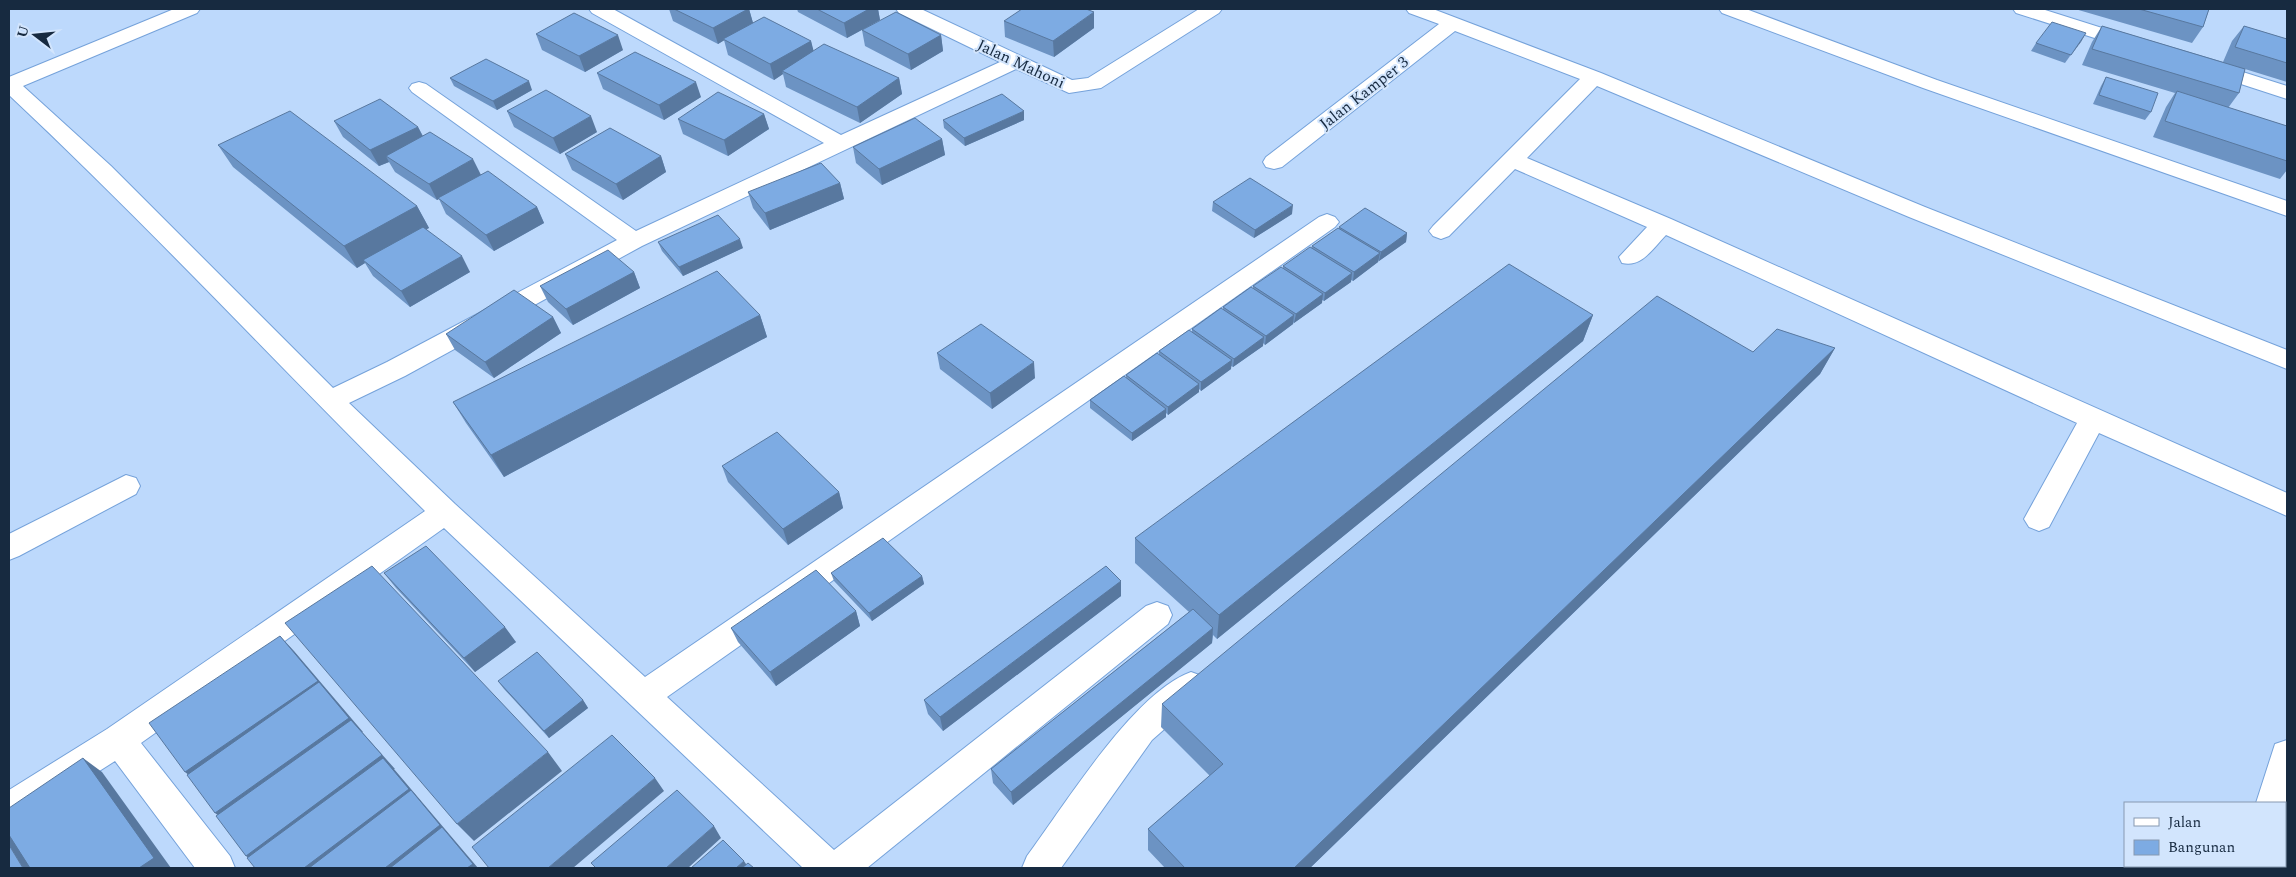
<svg xmlns="http://www.w3.org/2000/svg" width="2296" height="877" font-family="Spectral,serif">
  <rect width="100%" height="100%" fill="#bdd9fc"/>
  <g fill="none" stroke-linecap="round" stroke-linejoin="round">
    <defs>
      <path id="minor" d="M174 9H200L197 13 23 86 111 166 333 388 387 362 617 240 412 92 409 88 412 84 419 82 426 84 636 231 824 143 592 13 589 9H613L841 135 1000 62 899 13 896 9H921L1072 80 1088 78 1199 9H1222L1219 13 1101 88 1069 93 1016 69 642 246 405 376 349 403 455 504 645 677 1319 217 1327 214 1335 217 1339 222 1335 227 667 697 834 850 1146 606 1157 602 1168 606 1172 615 1168 624 867 868H803L444 528 141 743 230 856 235 868H195L115 761 21 821 9 825V790L107 729 425 511C285 373 152 229 9 95V77Z
        M1406 9H1433L1601 73 1925 207 2287 350V369L1909 217 1597 86 1527 158 1671 219 2287 493V516L2099 433 2049 527 2039 531 2029 527 2024 519 2077 423 1666 235C1653 248 1642 268 1622 263L1619 257 1647 227 1515 169 1449 236 1441 239 1433 236 1429 231 1433 226 1580 79 1455 31 1282 167 1274 169 1266 167 1263 162 1266 157 1439 24 1409 13Z
        M1719 9H1746L1937 80 2287 201V216L1923 88 1722 13Z
        M2013 9H2042L2140 40 2143 44 2140 48 2133 50 2126 48 2016 13Z
        M2208 61 2287 86V99L2201 71 2198 67 2201 63Z
        M126 475 136 478 140 486 136 494 19 556 9 560V534Z
        M1191 672 1202 676 1207 686 1202 696 1152 740 1061 868H1022L1027 856C1065 805 1133 693 1191 672Z
        M2287 740V810L2285 815V803H2256L2275 744Z
        M2236 866H2272V868H2236Z"/>
    </defs>
    <use href="#minor" stroke="#75a2da" stroke-width="2"/>
    <use href="#minor" fill="#fff" fill-rule="evenodd"/>
  </g>
  <path fill="#6c93c3" d="M669 9H749L753 23 811 41 813 51 899 78 902 94 860 123 786 87 783 74 774 80 728 55 724 40 718 44 673 21Z
    M797 9H878L880 20 847 38 798 12Z
    M2075 9H2209L2203 27 2192 43Z
    M1004 21 1094 28 1054 57 1005 37Z
    M2102 26 2223 62 2232 41 2244 26 2287 39V82L2245 69 2239 93 2228 108 2287 126V170L2280 179 2153 137 2166 107 2175 93 2082 65 2092 42Z
    M862 30 941 35 943 51 911 70 865 46Z
    M2086 33 2065 63 2031 51 2036 43Z
    M536 34 623 50 585 72 542 50Z
    M597 73 701 97 664 120 603 89Z
    M2106 77 2151 112 2145 120 2093 104 2101 86Z
    M450 78 532 90 497 110 454 86Z
    M507 111 597 132 560 154 514 127Z
    M764 114 769 129 728 156 683 134 678 119Z
    M943 120H1024L965 146 944 128Z
    M334 121 418 127 423 136 481 175 537 207 544 223 494 251 446 214 439 199 437 200 395 172 389 162 379 166 343 137Z
    M942 139 945 155 882 185 856 163 853 147Z
    M218 145 417 206 429 228 426 229 470 272 410 307 373 276 365 263 357 268 233 167Z
    M565 154 661 156 666 172 623 200 572 170Z
    M840 183 844 199 770 230 753 208 748 192Z
    M1213 202 1292 214 1254 238 1212 211Z
    M1339 227 1407 233 1406 242 1379 261V260L1378 262 1353 281 1351 280V282L1324 301 1322 300V303L1294 323V322L1293 324 1265 345 1263 343V346L1233 367 1231 366V369L1201 391 1199 389V392L1168 415 1166 413V417L1132 441 1090 408V400L1126 378V375L1159 354V351L1192 332V329L1223 310V307L1253 288V286L1283 268V266L1311 248 1312 246 1339 228Z
    M658 242 743 248 683 276 662 251Z
    M634 272 640 288 573 325 548 302 540 286Z
    M760 315 767 337 504 477 466 423 453 402Z
    M1593 315 1583 341 1217 639 1213 635 1212 643 1013 805 993 783 991 769 1189 612 1135 563V538Z
    M553 317 561 333 494 378 455 350 446 334Z
    M1835 348 1820 374 1310 868H1165L1148 850V829L1210 776 1161 727 1162 704 1753 352Z
    M937 353 1035 378 992 409 940 369Z
    M722 466 839 492 843 508 788 545 728 482Z
    M384 573 516 642 475 672 396 588Z
    M831 573 922 576 924 584 872 621 834 581Z
    M1121 581V596L943 731 928 714 924 700Z
    M856 611 860 626 776 686 738 642 731 628Z
    M498 681 583 700 588 708 549 738 504 689Z"/>
  <path fill="#58789f" d="M748 9H749L753 23 718 44 713 28Z
    M869 9H878L880 20 847 38 844 23Z
    M1094 12V28L1054 57 1053 41Z
    M2086 33 2081 42 2065 63 2071 55Z
    M618 35 623 50 585 72 579 56Z
    M941 35 943 51 911 70 908 54Z
    M811 41 815 56 782 71 783 74 774 80 770 64Z
    M899 78 902 94 860 123 857 107Z
    M529 81 532 90 497 110 493 101Z
    M696 82 701 97 664 120 659 105Z
    M1024 111V120L965 146 964 138Z
    M764 114 769 129 728 156 724 140Z
    M591 116 597 132 560 154 553 138Z
    M418 127 426 143 386 156 389 162 379 166 370 150Z
    M942 139 945 155 882 185 879 169Z
    M661 156 666 172 623 200 616 184Z
    M473 159 481 175 438 198 439 199 437 200 429 184Z
    M840 183 844 199 770 230 765 213Z
    M1293 205 1292 214 1254 238 1255 230Z
    M417 206 429 228 366 262 363 260 365 263 357 268 344 246Z
    M537 207 544 223 494 251 486 235Z
    M1407 233 1406 242 1379 261 1381 252Z
    M740 239 743 248 683 276 679 267Z
    M1380 253 1378 262 1353 281 1354 272Z
    M462 256 470 272 410 307 401 291Z
    M634 272 640 288 573 325 566 309Z
    M1352 273 1351 282 1324 301 1325 293Z
    M1323 294 1322 303 1294 323 1296 314Z
    M760 315 767 337 504 477 491 455Z
    M1294 315 1293 324 1265 345 1266 336Z
    M1593 315 1583 341 1217 639 1219 615Z
    M553 317 561 333 494 378 485 362Z
    M1264 337 1263 346 1233 367 1234 359Z
    M1835 348 1820 374 1310 868H1294Z
    M1232 360 1231 369 1201 391V382Z
    M1034 362 1035 378 992 409 990 393Z
    M1199 384V392L1168 415V407Z
    M1166 409V417L1132 441V433Z
    M839 492 843 508 788 545 783 529Z
    M922 576 924 584 872 621 869 613Z
    M1121 581V596L943 731 940 717Z
    M856 611 860 626 776 686 770 672Z
    M505 627 516 642 475 672 464 658Z
    M1213 628 1212 643 1013 805 1011 792Z
    M280 636 294 651 363 732H362L395 769H394L478 868H262L246 856 232 826 215 813 202 786 185 772Z
    M583 700 588 708 549 738 544 731Z
    M548 752 562 771 474 841 457 824Z
    M83 758 102 772 171 868H139Z
    M655 778 664 791 573 868H548Z
    M714 826 721 838 688 868H666Z
    M9 828 36 868H23L9 845Z
    M744 861 748 867 747 868H736Z"/>
  <path fill="#7dabe3" stroke="#58789f" d="M674 9H748L713 28Z
    M817 9H869L844 23Z
    M1022 9H1086L1094 12 1053 41 1004 21Z
    M2139 9H2209L2203 27Z
    M896 12 941 35 908 54 862 30Z
    M574 13 618 35 579 56 536 34Z
    M764 17 811 41 770 64 723 39Z
    M2052 22 2086 33 2071 55 2036 43Z
    M2102 26 2245 69 2239 93 2092 49Z
    M2244 26 2287 39V63L2235 47Z
    M824 44 899 78 857 107 782 71Z
    M635 52 696 82 659 105 597 73Z
    M486 59 529 81 493 101 450 78Z
    M2106 77 2158 93 2151 112 2099 95Z
    M546 90 591 116 553 138 507 111Z
    M2177 91 2287 126V161L2165 121Z
    M718 92 764 114 724 140 678 119Z
    M1002 94 1024 111 964 138 943 120Z
    M380 99 418 127 370 150 334 121Z
    M290 111 417 206 344 246 218 145Z
    M915 118 942 139 879 169 853 147Z
    M610 128 661 156 616 184 565 154Z
    M430 132 473 159 429 184 386 156Z
    M821 163 840 183 765 213 748 192Z
    M488 171 537 207 486 235 438 198Z
    M1250 178 1293 205 1255 230 1213 202Z
    M1365 208 1407 233 1381 252 1339 227Z
    M718 215 740 239 679 267 658 242Z
    M423 227 462 256 401 291 363 260Z
    M1338 228 1380 253 1354 272 1312 246Z
    M1310 247 1352 273 1325 293 1283 266Z
    M608 250 634 272 566 309 540 286Z
    M1509 264 1593 315 1219 615 1135 538Z
    M1281 267 1323 294 1296 314 1253 286Z
    M717 271 760 315 491 455 453 402Z
    M1251 287 1294 315 1266 336 1223 307Z
    M514 290 553 317 485 362 446 334Z
    M1657 296 1753 352 1777 329 1835 348 1294 868H1185L1148 829 1223 764 1162 704Z
    M1221 308 1264 337 1234 359 1192 329Z
    M981 324 1034 362 990 393 937 353Z
    M1189 330 1232 360 1201 382 1159 351Z
    M1157 353 1199 384 1168 407 1126 375Z
    M1124 376 1166 409 1132 433 1090 400Z
    M777 432 839 492 783 529 722 466Z
    M883 538 922 576 869 613 831 573Z
    M426 546 505 627 464 658 384 573Z
    M372 566 548 752 457 824 285 623Z
    M1106 566 1121 581 940 717 924 700Z
    M816 570 856 611 770 672 731 628Z
    M1193 609 1213 628 1011 792 991 769Z
    M280 636 318 681 185 772 149 723Z
    M537 652 583 700 544 731 498 681Z
    M319 682 349 718 215 813 187 775Z
    M351 720 382 755 246 856 216 816Z
    M612 735 655 778 548 868H489L472 847Z
    M83 758 154 858 139 868H30L9 835V808Z
    M383 758 409 789 304 868H255L247 858Z
    M411 790 440 825 385 868H309Z
    M677 790 714 826 666 868H596L591 863Z
    M442 827 473 864 467 868H390Z
    M723 840 744 861 736 868H691Z
    M9 845 23 868H9Z
    M748 863 754 868H742Z"/>
  <g text-anchor="middle" dominant-baseline="central" stroke-width="4" stroke-linejoin="round" paint-order="stroke">
    <g font-size="16" fill="#172a40" stroke="#d2e5fd">
      <text transform="translate(1021 64) rotate(25)">Jalan Mahoni</text>
      <text transform="translate(1364 93) rotate(-38)">Jalan Kamper 3</text>
    </g>
  </g>
  <rect width="2296" height="877" fill="none" stroke="#172a40" stroke-width="20"/>
  <rect x="2124" y="802" width="162" height="65" fill="#d2e5fd" stroke="#879ab1"/>
  <rect x="2134" y="818" width="25" height="8" fill="#ffffff" stroke="#879ab1"/>
  <text x="2168" y="827" font-size="15" fill="#172a40">Jalan</text>
  <rect x="2134" y="840" width="25" height="15" fill="#7dabe3" stroke="#879ab1"/>
  <text x="2168" y="852" font-size="15" fill="#172a40">Bangunan</text>
  <g transform="translate(35 35) rotate(286)" stroke="#d2e5fd" stroke-width="4" paint-order="stroke">
  <path d="M0-4L9 19L0 12L-9 19Z" fill="#172a40"/>
  <text y="-8" font-size="14" font-weight="bold" text-anchor="middle" fill="#172a40">U</text>
  </g>
</svg>
